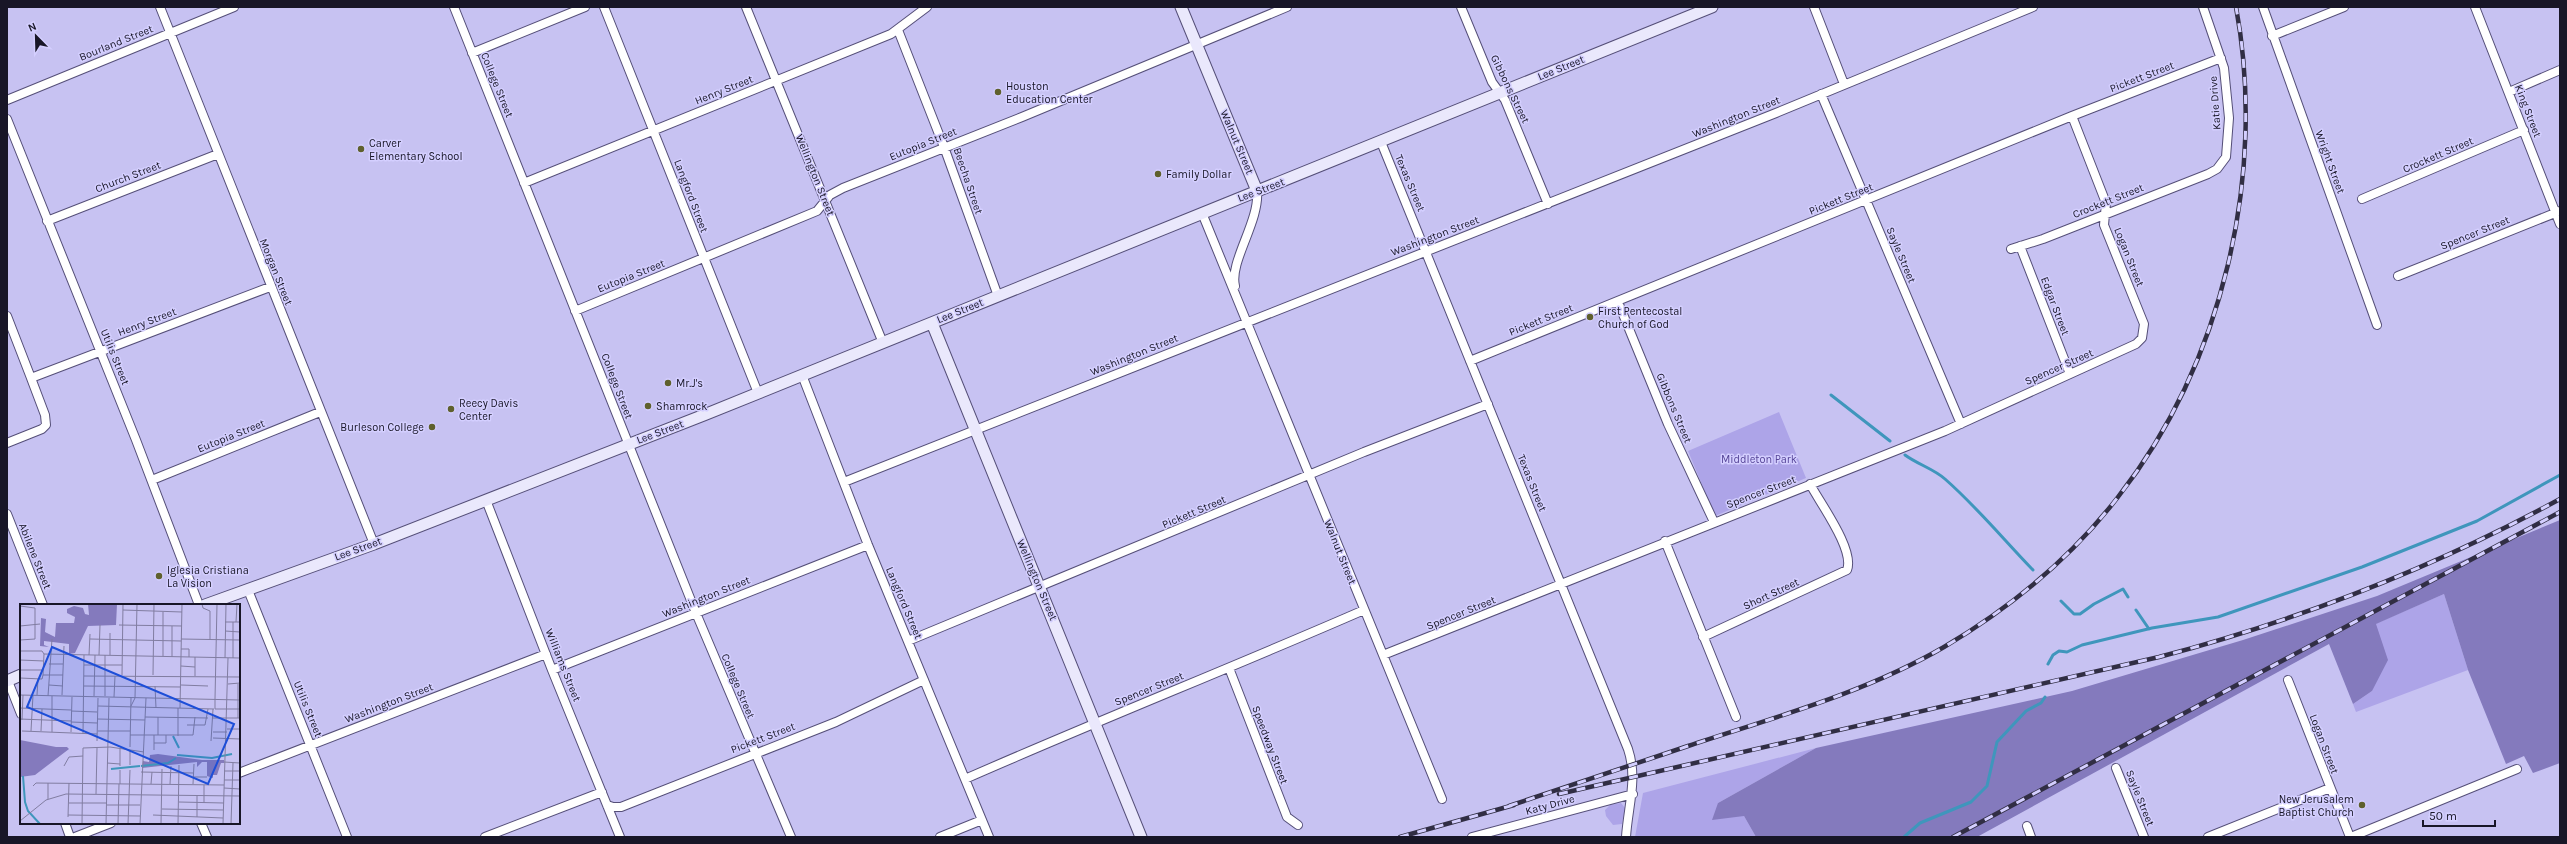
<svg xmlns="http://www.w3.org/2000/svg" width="2567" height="844" font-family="Karla,sans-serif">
  <rect width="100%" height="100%" fill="#c7c2f2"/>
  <path fill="#ada4e8" d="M1779 412 1806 478 1715 516 1688 451Z
    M2444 594 2468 670 2356 712 2353 704 2372 691 2375 624Z
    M1816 748 1718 803 1744 816 1756 837H1635L1643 793Z
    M1621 803 1625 808 1622 824 1613 825 1606 816 1605 810 1610 805Z"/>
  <path fill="#847abd" d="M2560 520V763L2533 773 2524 756 2506 764 2468 670 2444 594 2376 624 2388 660 2372 691 2353 704 2329 644 1977 837H1756L1744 816 1712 820 1718 803 1816 748 2072 691 2243 640 2377 596Z"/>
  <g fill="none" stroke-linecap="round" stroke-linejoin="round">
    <path stroke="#3f96bc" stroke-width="3" d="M1831 395 1890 441
      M1905 455C1917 464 1934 469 1945 479 1977 507 2003 539 2033 570
      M2061 601 2074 614H2080L2094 604 2123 589 2128 597
      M2136 610 2149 629
      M2048 664 2053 655 2059 651 2067 652 2082 645 2152 628 2218 617 2362 567 2477 521 2560 475
      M1904 837 1920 823 1971 802 1987 786 1997 742 2026 711 2041 703 2045 697"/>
    <defs>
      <path id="street" d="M160 7 374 544
        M454 7 696 613 791 837
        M604 7 758 393
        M746 7 883 343
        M1461 7 1492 82 1505 100 1548 204
        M1814 7 1844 84
        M2263 7 2377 325
        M2475 7 2560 224
        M898 30 944 147 998 296
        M2272 36 2344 7
        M472 53 585 7
        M2509 92 2560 70
        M1821 94 1961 424
        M7 100 234 7
        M7 119 136 440 199 605
        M1381 142 1628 749C1638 779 1628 806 1626 837
        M524 183 891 34 927 7
        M2362 199 2524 130
        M1202 213 1442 799
        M47 221 218 154
        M2020 246 2070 374
        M2011 249 2043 239 2208 174 2217 169 2226 157 2229 118 2224 68 2203 7
        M2398 276 2560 211
        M1235 286C1229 262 1260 221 1257 191
        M1618 302 1668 424 1714 522
        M575 311 817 211 830 195 843 188 1022 117 1287 7
        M7 316 31 378
        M1470 361 2072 116 2221 58
        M802 375 868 545 989 837
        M7 443 42 429 46 425 45 415 31 378 270 287
        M152 480 320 412
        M844 482 1776 113 2033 7
        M486 500 552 670 620 837
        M7 514 43 605
        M1665 541 1736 717
        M248 590 347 837
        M1703 637 1847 570C1855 550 1820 503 1810 484
        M908 641 1364 452 1488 404
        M1383 655 1945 431 2136 344 2142 338 2144 324 2104 225 2106 203 2072 116
        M1229 668 1287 817 1298 825
        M552 670 868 545
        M2288 680 2350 837
        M8 681 21 714
        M2116 768 2144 837
        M239 773 546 654
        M965 779C1097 721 1231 668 1364 610
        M607 805 613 807H621L836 722 924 680
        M65 823 70 837
        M201 823 207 837
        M2027 826 2031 837
        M75 837 111 823
        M485 837 602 792
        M940 837 982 820
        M1472 837 1633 794
        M2208 837 2330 788
        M2351 837 2517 769"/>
      <path id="secondary" d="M1181 7 1257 191
        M932 323 1141 837
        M205 605 374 544 704 415 1712 7
        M7 681 21 675"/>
    </defs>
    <use href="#street" stroke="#554f78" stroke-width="10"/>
    <use href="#secondary" stroke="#554f78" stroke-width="13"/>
    <use href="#street" stroke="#fff" stroke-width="8"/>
    <use href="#secondary" stroke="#eae8fc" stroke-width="11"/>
    <defs>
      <path id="rail" d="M1559 794 2159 657C2299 620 2433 568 2560 499
        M1509 806C1569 786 1629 766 1688 746 1775 717 1865 693 1944 647 2010 608 2071 558 2118 497 2223 363 2267 174 2236 7
        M1400 837 1514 805
        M1953 837 2560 512"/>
    </defs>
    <use href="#rail" stroke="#312e44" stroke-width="4.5"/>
    <use href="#rail" stroke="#d4cfff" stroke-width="3" stroke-dasharray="9" stroke-linecap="butt"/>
  </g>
  <g fill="#5f602d" stroke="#d4cfff" stroke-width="1.5">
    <circle cx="998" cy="92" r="4"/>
    <circle cx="361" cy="149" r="4"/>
    <circle cx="1158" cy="174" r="4"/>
    <circle cx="1590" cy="317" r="4"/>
    <circle cx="668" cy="383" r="4"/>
    <circle cx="648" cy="406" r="4"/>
    <circle cx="451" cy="409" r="4"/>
    <circle cx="432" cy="427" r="4"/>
    <circle cx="159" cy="576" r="4"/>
    <circle cx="2362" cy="805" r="4"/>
  </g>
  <g text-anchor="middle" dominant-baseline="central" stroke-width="3" stroke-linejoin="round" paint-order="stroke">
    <g font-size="11" fill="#181627" stroke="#d4cfff">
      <text transform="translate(116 43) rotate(-22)">Bourland Street</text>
      <text transform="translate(1561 68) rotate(-22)">Lee Street</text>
      <text transform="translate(2142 77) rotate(-21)">Pickett Street</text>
      <text transform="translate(497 85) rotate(68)">College Street</text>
      <text transform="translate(1510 89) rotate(64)">Gibbons Street</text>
      <text transform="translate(724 90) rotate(-22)">Henry Street</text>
      <text transform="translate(2215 103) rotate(-94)">Katie Drive</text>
      <text transform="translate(2528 111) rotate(69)">King Street</text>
      <text transform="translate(1736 117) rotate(-22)">Washington Street</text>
      <text transform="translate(1237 142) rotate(67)">Walnut Street</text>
      <text transform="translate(923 144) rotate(-22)">Eutopia Street</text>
      <text transform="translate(2438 155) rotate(-23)">Crockett Street</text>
      <text transform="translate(2330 162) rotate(70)">Wright Street</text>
      <text transform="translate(815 175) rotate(68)">Wellington Street</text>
      <text transform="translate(128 177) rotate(-21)">Church Street</text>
      <text transform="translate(968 181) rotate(71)">Beecha Street</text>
      <text transform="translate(1410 183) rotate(67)">Texas Street</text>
      <text transform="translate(1261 190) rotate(-21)">Lee Street</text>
      <text transform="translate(691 196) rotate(69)">Langford Street</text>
      <text transform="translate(1841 199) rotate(-22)">Pickett Street</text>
      <text transform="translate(2108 201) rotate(-22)">Crockett Street</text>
      <text transform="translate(2475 233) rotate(-22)">Spencer Street</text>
      <text transform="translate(1435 236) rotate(-21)">Washington Street</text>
      <text transform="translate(1901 255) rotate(67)">Sayle Street</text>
      <text transform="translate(2129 257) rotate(68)">Logan Street</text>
      <text transform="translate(276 272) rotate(68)">Morgan Street</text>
      <text transform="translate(631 276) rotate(-22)">Eutopia Street</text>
      <text transform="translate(2055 306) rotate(69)">Edgar Street</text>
      <text transform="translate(960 311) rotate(-22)">Lee Street</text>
      <text transform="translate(1541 320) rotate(-22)">Pickett Street</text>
      <text transform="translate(147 322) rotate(-21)">Henry Street</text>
      <text transform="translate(1134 355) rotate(-22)">Washington Street</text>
      <text transform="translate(115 357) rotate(68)">Utilis Street</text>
      <text transform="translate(2059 367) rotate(-24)">Spencer Street</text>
      <text transform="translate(617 386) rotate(69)">College Street</text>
      <text transform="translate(1674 408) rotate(67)">Gibbons Street</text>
      <text transform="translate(660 432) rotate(-21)">Lee Street</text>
      <text transform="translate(231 436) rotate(-22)">Eutopia Street</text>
      <text transform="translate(1532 483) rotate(68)">Texas Street</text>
      <text transform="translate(1761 492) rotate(-21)">Spencer Street</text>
      <text transform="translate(1194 512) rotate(-23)">Pickett Street</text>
      <text transform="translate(358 549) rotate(-20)">Lee Street</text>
      <text transform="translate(1340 552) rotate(68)">Walnut Street</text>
      <text transform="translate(35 556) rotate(68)">Abilene Street</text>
      <text transform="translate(1037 580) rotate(67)">Wellington Street</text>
      <text transform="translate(1771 594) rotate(-25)">Short Street</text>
      <text transform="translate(706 597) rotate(-22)">Washington Street</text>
      <text transform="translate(904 603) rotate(67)">Langford Street</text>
      <text transform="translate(1461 613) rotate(-22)">Spencer Street</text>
      <text transform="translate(563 665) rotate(68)">Williams Street</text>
      <text transform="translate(738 686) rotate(67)">College Street</text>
      <text transform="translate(1149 689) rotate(-22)">Spencer Street</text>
      <text transform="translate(389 703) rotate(-21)">Washington Street</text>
      <text transform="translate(308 709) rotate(68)">Utilis Street</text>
      <text transform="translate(763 738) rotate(-21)">Pickett Street</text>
      <text transform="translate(2324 744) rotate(69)">Logan Street</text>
      <text transform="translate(1270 745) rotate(69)">Speedway Street</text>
      <text transform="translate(2140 798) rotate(68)">Sayle Street</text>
      <text transform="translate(1550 805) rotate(-15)">Katy Drive</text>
    </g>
    <g font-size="11" fill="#181627" stroke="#d4cfff" text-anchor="start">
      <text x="1006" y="86">Houston<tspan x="1006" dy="13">Education Center</tspan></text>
      <text x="369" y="143">Carver<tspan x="369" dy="13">Elementary School</tspan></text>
      <text x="1166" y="174">Family Dollar</text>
      <text x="1598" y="311">First Pentecostal<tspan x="1598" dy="13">Church of God</tspan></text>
      <text x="676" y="383">Mr.J's</text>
      <text x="459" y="403">Reecy Davis<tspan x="459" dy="13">Center</tspan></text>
      <text x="656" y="406">Shamrock</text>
      <text x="424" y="427" text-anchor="end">Burleson College</text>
      <text x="167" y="570">Iglesia Cristiana<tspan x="167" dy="13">La Vision</tspan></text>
      <text x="2354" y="799" text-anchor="end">New Jerusalem<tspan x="2354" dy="13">Baptist Church</tspan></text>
    </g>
    <g font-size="11" fill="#554497" stroke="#d4cfff">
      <text x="1759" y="459">Middleton Park</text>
    </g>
  </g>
  <g transform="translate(20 604)">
    <rect width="220" height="220" fill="#c7c2f2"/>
    <path d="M68 0H97L96 21 68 22 55 49 49 50V40L24 37V41L29 43 20 42 21 14 26 15 25 28 35 33 36 19H54L55 13 47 9V5L54 2 63 4 65 10 69 11ZM0 136 36 143H47L49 145 15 171 0 173ZM138 150 182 156H204V159H201L197 171H193V174L187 172V158H182L177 163V158L122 164 123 157 129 158 130 151Z" fill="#847abd"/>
    <path fill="none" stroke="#3f96bc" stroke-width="2" d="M153 132 159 144M157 151 192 154 212 150M121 162 148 159 156 154M91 165 120 162M3 172 5 198 8 207 20 220"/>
    <path fill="none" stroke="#817da1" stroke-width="1" d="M182 0 183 4 190 7V36M0 2 15 4V35L0 36M103 6 162 8M205 18H220M213 18V54M216 18 217 0M99 21 162 22M0 22 20 20M205 27 220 28M70 35 161 37M161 35 220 36M161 45H169V53M0 47H22L24 50 220 54M69 51 70 30M79 51 80 21M90 51V29M143 52V8M152 53V22M205 54 206 0M0 56 24 57M29 60H43M64 61H102M161 62 175 63M0 66H23M23 71 24 50M102 71 103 0M133 71 134 0M64 72 220 73M175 72V53M0 74 22 75 23 71H43M208 80 220 79M218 80V114M29 81 43 82M161 81 188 82M64 82 161 83M135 82 136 104M0 91 220 96M17 91 18 75M42 91 44 42M28 92 32 35M74 92 75 51M85 92V51M94 93 95 72M195 95 197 0M195 95V105H220M78 102 194 105M111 102 115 94 117 0M0 104 51 106M158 104V132M160 104 162 0M51 107 77 108M125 113 188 114M138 113V131M192 114H220M0 115 51 117M77 115 125 116M2 116 3 91M51 118 77 119M167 121H185L188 105M207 125H220M2 127 77 130M11 127 13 91M21 127 22 105M78 127H110M32 128V92M51 128 52 93M193 128H207M63 130 64 51M110 131H173L175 113M193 134 220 135M77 137 78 94M191 137 193 105M134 139H146V131M110 143 111 94M134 146V131M204 158 220 159M87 159 100 160M110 161V146M44 162 49 153 63 152M100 162V145M204 167H220M121 168 173 169M173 173H187M204 176H220M28 179V195M100 180V166M131 180 132 168M150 180 151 162M173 180 174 160M13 182 16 179 204 181M204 184 220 185M76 190 77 144M159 198 204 199M49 199H87M184 199V181M87 201H120M142 205 203 206M48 211 120 212M133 211 203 214M48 213 49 179M177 213V191M0 217 26 196 46 190 220 192M62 220 63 144 90 143 124 148M86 220 89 94M98 220 99 180M108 220 110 166M120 220 126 94M141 220 142 165M158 220 159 161M203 220 208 54M211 220 213 159"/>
    <path fill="#1d4ed8" fill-opacity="0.15" stroke="#1d4ed8" stroke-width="2" d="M32 43 214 120 188 180 7 103Z"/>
    <rect width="220" height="220" fill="none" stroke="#181627" stroke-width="2"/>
  </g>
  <rect width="2567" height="844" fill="none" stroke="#181627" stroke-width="16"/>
  <g transform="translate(36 36) rotate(337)" stroke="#d4cfff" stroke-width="3" paint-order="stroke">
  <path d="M0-3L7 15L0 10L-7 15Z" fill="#181627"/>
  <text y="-6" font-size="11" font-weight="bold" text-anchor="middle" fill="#181627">N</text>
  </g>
  <path d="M2423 820v6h72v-6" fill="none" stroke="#181627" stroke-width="2"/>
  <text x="2429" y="820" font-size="12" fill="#181627" stroke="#d4cfff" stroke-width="3" paint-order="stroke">50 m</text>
</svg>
